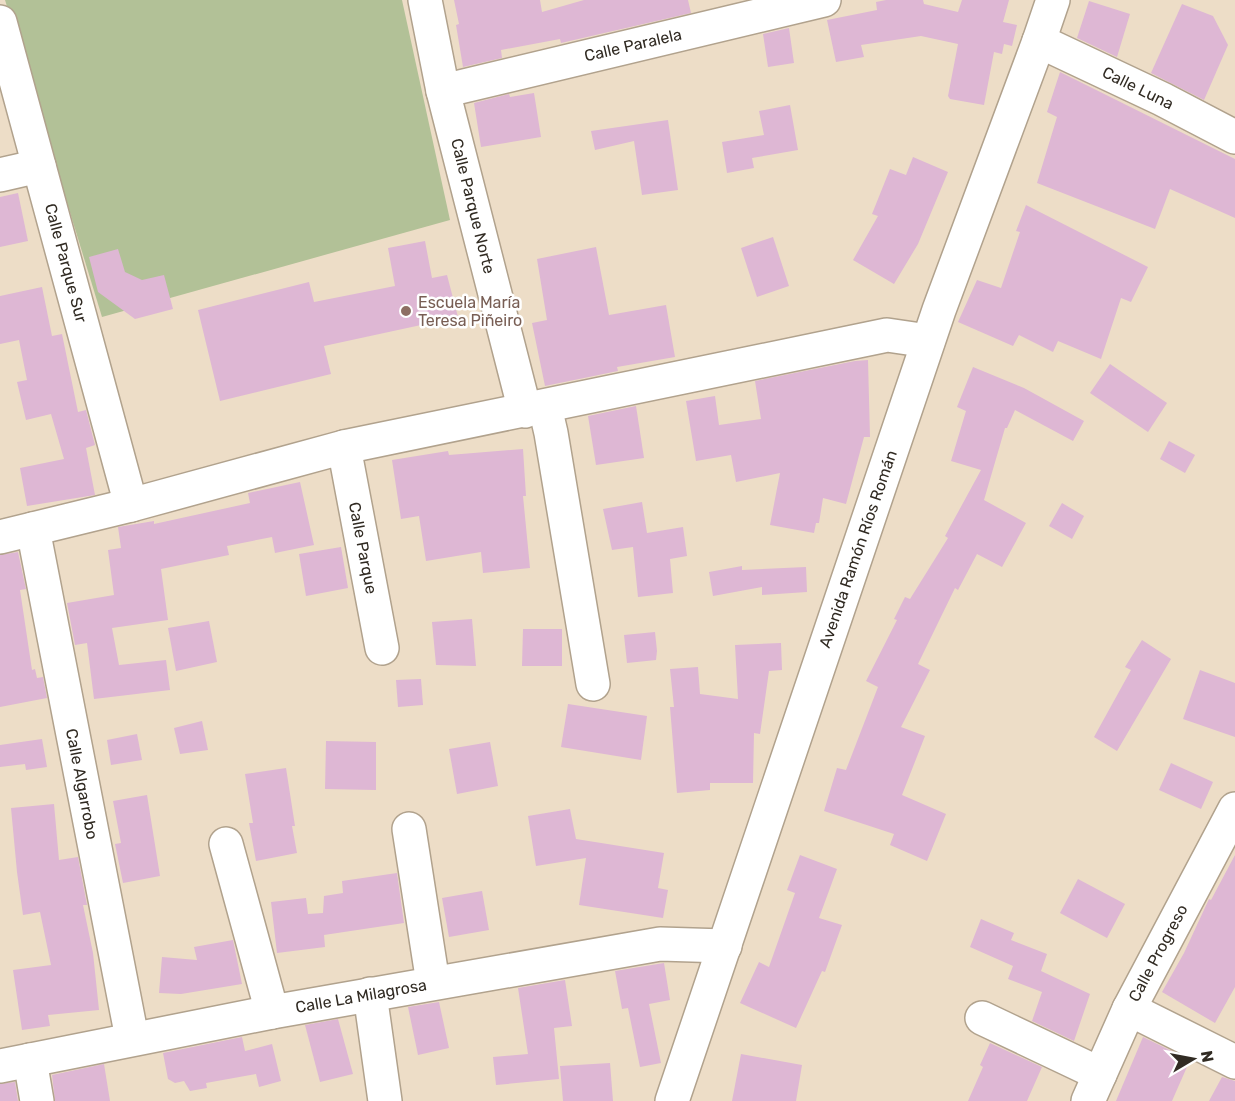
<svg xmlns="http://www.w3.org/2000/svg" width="1235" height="1101" font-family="Rubik,sans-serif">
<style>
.green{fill:#b2c197}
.building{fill:#deb7d4}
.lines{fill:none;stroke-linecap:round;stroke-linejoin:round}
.minor-casing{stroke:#b1a28d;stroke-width:36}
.minor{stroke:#fff;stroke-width:33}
.education-dot{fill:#8d6e63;stroke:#fff;stroke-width:2}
.labels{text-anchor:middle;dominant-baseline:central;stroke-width:5;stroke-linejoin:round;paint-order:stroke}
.street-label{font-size:16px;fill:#312b23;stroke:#fff}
.education-label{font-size:16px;fill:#785e54;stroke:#fff;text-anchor:start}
</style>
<rect width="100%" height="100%" fill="#edddc7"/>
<!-- green -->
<path class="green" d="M5 0H402L450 220 102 317Z"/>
<!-- building -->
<g class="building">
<path d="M454 0H540L542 12 584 0H688L691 13 561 43 560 39 501 50 502 58 463 67 456 25 459 24Z"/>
<path d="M886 0H923L924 4 958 12 962 0H1009L1003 22 1017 25 1012 46 1004 44 1002 54 994 52 984 105 950 99 948 96 958 44 921 36 861 45 864 57 836 62 827 20 877 10 876 2Z"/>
<path d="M1089 1 1130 14 1117 57 1077 38Z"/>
<path d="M1182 4 1213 16 1228 45 1204 100 1151 73Z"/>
<path d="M789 28 794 63 768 67 763 34Z"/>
<path d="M1060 72 1235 159V218L1170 189 1155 229 1037 183 1057 117 1047 112Z"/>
<path d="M534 93 541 137 481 147 474 103 509 94 510 97Z"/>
<path d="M790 105 798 150 752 158 754 168 727 173 722 142 764 135 759 111Z"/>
<path d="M668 120 678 190 642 195 634 141 595 150 591 131Z"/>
<path d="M913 157 948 172 918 244 894 284 853 260 878 216 872 214 890 169 906 175Z"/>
<path d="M18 193 28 241 0 247V197Z"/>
<path d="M1026 205 1148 267 1131 302 1121 298 1101 359 1058 341 1053 352 1019 335 1013 346 958 322 977 280 1001 288 1020 232 1016 231Z"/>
<path d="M773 237 789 286 757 297 741 248Z"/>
<path d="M425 241 432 278 447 275 458 317 324 346 331 374 220 401 198 310 309 282 314 302 395 286 388 248Z"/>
<path d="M596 247 609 315 666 305 675 357 617 367 618 371 545 386 532 323 547 320 537 259Z"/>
<path d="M118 249 125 272 142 280 164 275 173 309 135 319 98 292 89 257Z"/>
<path d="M42 287 52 336 62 334 78 412 86 410 95 445 86 448 95 495 27 506 20 468 64 459 51 414 26 420 17 382 27 380 19 340 0 344V296Z"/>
<path d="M868 360 870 437H864L846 504 823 498 819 523H816L814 533 770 525 780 473 736 482 731 455 696 461 686 401 715 396 719 425 761 419 755 381 855 361Z"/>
<path d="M1110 364 1167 403 1148 432 1090 393Z"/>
<path d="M973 367 1024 388 1084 421 1073 441 1015 410 1007 428H1005L984 500 1026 523 1002 567 977 554 958 590 955 588 918 664 930 670 901 727 925 736 902 795 946 814 927 861 890 845 894 834 824 811 837 768 846 770 878 687 866 681 897 620 894 619 905 597 910 599 948 538 945 536 981 470 951 461 966 411 957 407Z"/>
<path d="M636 406 644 458 596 465 588 416Z"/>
<path d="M1169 441 1195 455 1185 473 1160 459Z"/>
<path d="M523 449 526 496H523L530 568 483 573 481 552 426 561 419 516 401 519 392 460 448 451 449 455Z"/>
<path d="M300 482 314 545 275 553 272 537 227 546 229 555 161 569 168 620 112 628 119 665 166 660 170 690 94 699 87 643 75 645 67 603 114 595 108 550 121 548 118 527 154 521V524L250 503 248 493Z"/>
<path d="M642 502 647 533 683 527 687 556 670 559 673 593 638 597 633 547 612 550 603 509Z"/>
<path d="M1062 503 1084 516 1072 539 1049 526Z"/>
<path d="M341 547 348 588 306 596 299 554Z"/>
<path d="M18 552 26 589 20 590 32 670 35 669 37 678 43 677 47 698 0 707V555Z"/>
<path d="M742 566V570L806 567 807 592 762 595V587L713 596 709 572Z"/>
<path d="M472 619 476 666 436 665 432 622Z"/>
<path d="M209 621 217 662 176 671 168 628Z"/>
<path d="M523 629H562V666H522Z"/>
<path d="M655 632 657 651 656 660 627 663 624 635Z"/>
<path d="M1142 640 1171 659 1117 751 1094 737 1131 670 1125 667Z"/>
<path d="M781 643 782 670 769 671 760 734 754 733 753 783H710V790L677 793 670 707H674L670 669 698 667 700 694 738 699 735 645Z"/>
<path d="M1200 670 1235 683V737L1183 719Z"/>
<path d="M421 679 423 705 398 707 396 680Z"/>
<path d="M568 704 647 716 641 760 561 747Z"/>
<path d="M202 721 208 750 180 754 174 728Z"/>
<path d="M137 734 142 760 111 765 107 740Z"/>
<path d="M42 739 47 767 26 770 25 764 0 767V745Z"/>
<path d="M326 741 376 742V790L325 789Z"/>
<path d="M490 742 498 786 457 794 449 749Z"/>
<path d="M1171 763 1213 782 1201 809 1159 790Z"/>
<path d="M286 768 295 826H292L297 853 256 861 249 823H253L245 774Z"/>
<path d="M147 795 160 876 123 883 115 844 121 843 113 801Z"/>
<path d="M54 804 59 860 78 857 87 905H83L93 953 99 1010 48 1015 50 1026 22 1030 13 970 51 965 40 912 23 915 17 872 11 808Z"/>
<path d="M570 809 576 839 664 853 658 888 668 890 663 918 579 905 586 858 536 866 528 816Z"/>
<path d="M800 855 837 869 819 918 842 925 825 972 822 971 796 1028 740 1003 759 962 769 967 795 893 787 890Z"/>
<path d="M1235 855V987L1215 1023 1162 992 1184 953 1209 899 1211 900Z"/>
<path d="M397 873 404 923 324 935 325 947 277 953 271 902 306 898 308 914 323 913 324 896 343 893 342 881Z"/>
<path d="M1078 879 1125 904 1107 938 1060 913Z"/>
<path d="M482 891 489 930 449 937 442 898Z"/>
<path d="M981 919 1014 933 1011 940 1047 954 1041 971 1090 994 1074 1041 1032 1021 1042 992 1008 979 1013 966 970 947Z"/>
<path d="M233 940 242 984 181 994 159 993 162 957 197 960 194 947Z"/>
<path d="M664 963 670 1000 649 1004 661 1063 640 1067 628 1008 622 1009 615 971Z"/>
<path d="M565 980 572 1026 554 1028 559 1079 496 1085 493 1057 528 1054 518 988Z"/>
<path d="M439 1002 449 1048 418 1055 408 1007Z"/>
<path d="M338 1019 353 1074 320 1082 305 1025Z"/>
<path d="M242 1037 245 1051 272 1044 281 1081 259 1087 256 1074 206 1083 207 1088 190 1091 184 1081 175 1083 168 1079 163 1053Z"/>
<path d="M1143 1037 1190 1060 1172 1101H1116Z"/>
<path d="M990 1043 1042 1067 1027 1101H968L983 1067 980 1065Z"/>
<path d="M741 1054 802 1065 796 1101H732Z"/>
<path d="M610 1063 613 1101H563L560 1066Z"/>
<path d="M104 1064 110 1101H55L52 1075Z"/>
<path d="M1222 1077 1235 1081V1101H1209Z"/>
<path d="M15 1082 18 1101H0V1084Z"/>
</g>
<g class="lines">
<!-- minor casing -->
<g class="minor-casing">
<g id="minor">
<path d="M425 0 443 91 525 411"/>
<path d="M0 22 131 505"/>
<path d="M1039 41 1162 99 1235 137"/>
<path d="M443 91 824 0"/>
<path d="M0 175 39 166"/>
<path d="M545 407 551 433 593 684"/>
<path d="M344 447 382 648"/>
<path d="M33 529 132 1038"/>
<path d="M0 537 131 505 344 447 887 335 928 341"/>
<path d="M409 829 433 983"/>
<path d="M226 844 272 1012"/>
<path d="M370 994 385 1101"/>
<path d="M1129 1009 1235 1062"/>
<path d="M982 1018 1100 1074"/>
<path d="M30 1060 37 1101"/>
<path d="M0 1066 272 1012 660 944 725 946"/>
<path d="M672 1101 939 310 1039 41 1053 0"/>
<path d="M1088 1101 1129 1009 1235 809"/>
</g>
</g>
<!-- minor -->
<use href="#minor" class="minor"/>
</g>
<!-- markers -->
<circle class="education-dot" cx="406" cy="311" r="6"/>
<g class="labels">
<!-- street labels -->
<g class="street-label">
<text transform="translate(633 45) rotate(-13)">Calle Paralela</text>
<text transform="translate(1138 88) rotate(26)">Calle Luna</text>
<text transform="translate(473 206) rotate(76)">Calle Parque Norte</text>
<text transform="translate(66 263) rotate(75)">Calle Parque Sur</text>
<text transform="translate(363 548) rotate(79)">Calle Parque</text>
<text transform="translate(858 549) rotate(-71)">Avenida Ramón Ríos Román</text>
<text transform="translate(82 784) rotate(79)">Calle Algarrobo</text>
<text transform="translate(1158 953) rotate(-62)">Calle Progreso</text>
<text transform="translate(361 996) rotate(-10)">Calle La Milagrosa</text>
</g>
<!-- education labels -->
<g class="education-label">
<text x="418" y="302">Escuela María<tspan x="418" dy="18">Teresa Piñeiro</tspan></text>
</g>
</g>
<!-- north arrow -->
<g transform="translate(1193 1059) rotate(80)" stroke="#ffffff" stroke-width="4.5" paint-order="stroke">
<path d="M0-4.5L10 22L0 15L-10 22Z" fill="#312b23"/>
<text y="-9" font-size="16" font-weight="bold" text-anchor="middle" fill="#312b23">N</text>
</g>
</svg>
